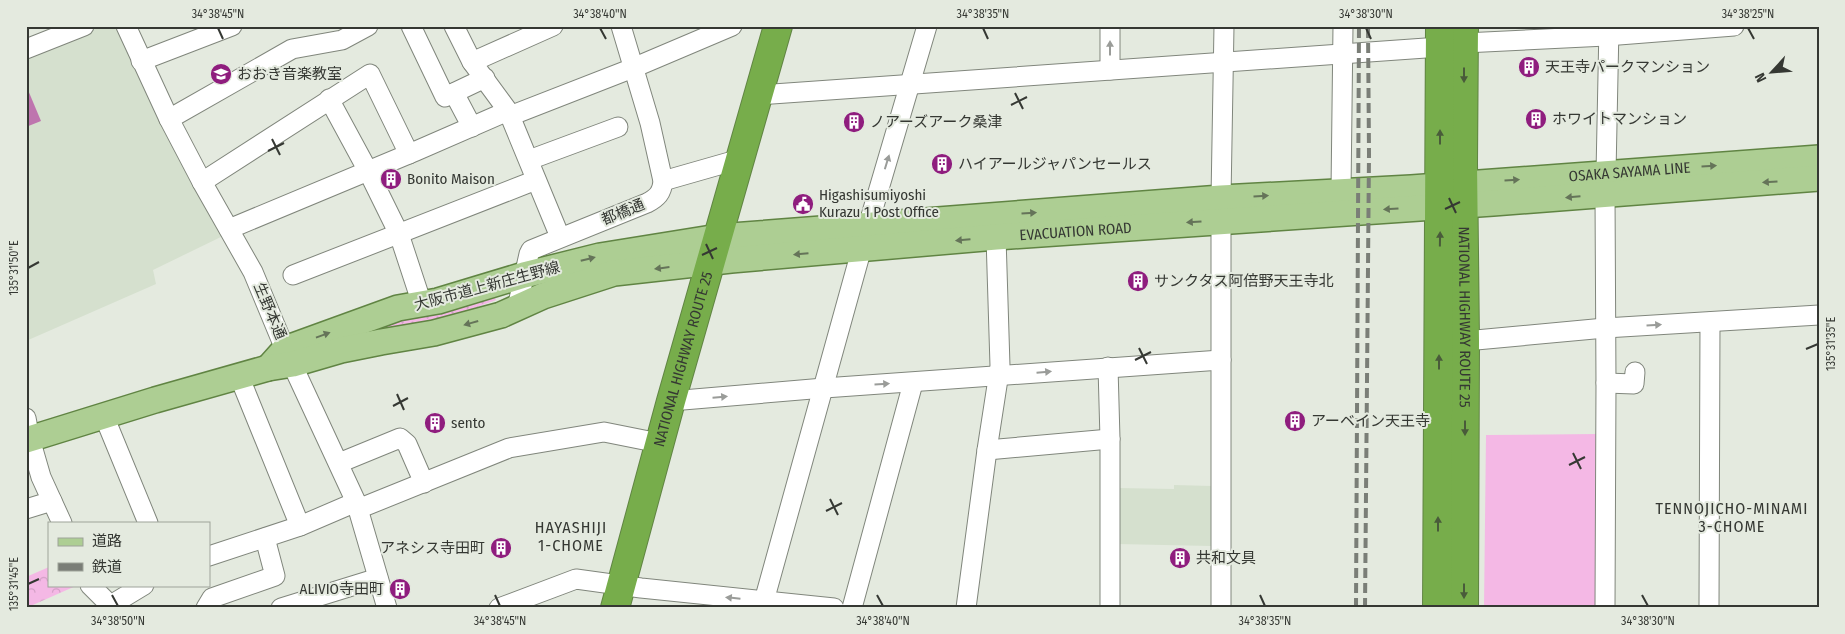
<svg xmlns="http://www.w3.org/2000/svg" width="1845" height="634" font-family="'Fira Sans Condensed','Noto Sans JP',sans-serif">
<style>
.built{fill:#d5e0ce}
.grass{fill:url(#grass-dots)}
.park{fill:url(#park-crowns)}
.pitch{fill:#f4b8e5}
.water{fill:#be75ae}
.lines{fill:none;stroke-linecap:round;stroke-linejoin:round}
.minor-casing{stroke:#80867c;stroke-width:21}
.major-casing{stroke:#608443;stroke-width:28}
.highway-casing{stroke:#608443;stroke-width:30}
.minor{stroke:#fff;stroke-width:19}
.major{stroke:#adce93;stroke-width:25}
.highway{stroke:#77ad4b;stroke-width:28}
.rail{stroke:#7a7e77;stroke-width:4;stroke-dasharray:10 5;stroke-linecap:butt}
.oneway{fill:#9a9c99}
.oneway2{fill:#495b3a}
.oneway3{fill:#657459}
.ticks{fill:none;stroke:#353833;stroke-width:2}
.labels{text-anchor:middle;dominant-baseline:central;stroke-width:4;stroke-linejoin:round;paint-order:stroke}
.poi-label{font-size:15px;fill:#353833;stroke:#e4eadf;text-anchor:start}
.street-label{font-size:15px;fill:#353833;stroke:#e4eadf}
.neighbourhood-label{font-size:16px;letter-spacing:1px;fill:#353833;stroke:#e4eadf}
.neatline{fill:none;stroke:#353833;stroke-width:2}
.ticks-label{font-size:12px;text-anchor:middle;fill:#353833}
</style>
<defs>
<pattern id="grass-dots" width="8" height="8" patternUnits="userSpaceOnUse" patternTransform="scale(1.25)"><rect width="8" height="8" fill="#f4b8e5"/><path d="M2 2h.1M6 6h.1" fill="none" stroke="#d29fc5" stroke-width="1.8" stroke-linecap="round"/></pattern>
<pattern id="park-crowns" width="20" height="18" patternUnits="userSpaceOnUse" patternTransform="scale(1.25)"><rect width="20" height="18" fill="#f4b8e5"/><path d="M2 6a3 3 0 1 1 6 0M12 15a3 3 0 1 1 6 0" fill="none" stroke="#d29fc5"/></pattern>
</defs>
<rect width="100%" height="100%" fill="#e4eadf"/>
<!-- built -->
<g class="built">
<path d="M102 26H115L227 234 153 270 156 284 26 341V58Z"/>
<path d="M1174 485 1212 486 1211 546 1117 544 1118 488 1174 489Z"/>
</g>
<!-- grass -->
<path class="grass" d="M494 296 496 300 416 330 363 339 368 329 389 320Z"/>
<!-- park -->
<path class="park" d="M49 567V585H78L26 608V577Z"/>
<!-- pitch -->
<path class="pitch" d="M1596 434 1595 608H1484L1486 435Z"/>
<!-- water -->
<path class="water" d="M28 90 41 121 26 127V91Z"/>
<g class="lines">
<!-- minor casing -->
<g class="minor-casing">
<g id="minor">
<path d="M126 26 169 119 202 182 253 272 285 349 356 502 387 608"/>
<path d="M411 26 445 97 485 78"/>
<path d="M454 26 472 62 508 111 560 237"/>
<path d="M1464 43 1606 36 1734 26"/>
<path d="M26 49 84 26"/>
<path d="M141 61 232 26"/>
<path d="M472 62 553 26"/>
<path d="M1110 70V26"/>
<path d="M454 93 472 127"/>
<path d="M758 95 1440 47"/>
<path d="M329 99 368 171 399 234 422 304"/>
<path d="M510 116 633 68 732 26"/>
<path d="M169 119 292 49 342 40 368 26"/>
<path d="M529 160 618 127"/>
<path d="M1606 173 1609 26"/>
<path d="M663 181 740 159"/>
<path d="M202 182 370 74 409 154"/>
<path d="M1341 191 1343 26"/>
<path d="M229 229 416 151 508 111"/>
<path d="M293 275 536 180"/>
<path d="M517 308 529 254 531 250 647 203C657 198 662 193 663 181L650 123 621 26"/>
<path d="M1465 341 1605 328 1819 315"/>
<path d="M1108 367 1110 439V608"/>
<path d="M239 376 300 526"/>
<path d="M1606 383 1634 384 1635 372"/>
<path d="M671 401 824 388 1221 360"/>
<path d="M104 416 148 523"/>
<path d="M26 418 30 439 41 477 62 523"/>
<path d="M987 450 1110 439"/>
<path d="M339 463 400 438 407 444 424 483"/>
<path d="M26 509 52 501"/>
<path d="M358 509 509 448 604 432 659 443"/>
<path d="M209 556 300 526 356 502"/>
<path d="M90 585 110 605"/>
<path d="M764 601 868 226 927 26"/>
<path d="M106 608 144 585"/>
<path d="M206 608 212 598 275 576 265 538"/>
<path d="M281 608 378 578"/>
<path d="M499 608 576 579 641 588 834 608"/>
<path d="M852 608 913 383"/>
<path d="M966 608 987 450 1000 366 996 237"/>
<path d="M1221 608V198L1224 26"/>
<path d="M1605 608 1606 383 1605 194"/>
<path d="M1709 608 1710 322"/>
</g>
</g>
<!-- major casing -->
<g class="major-casing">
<g id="major">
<path id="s1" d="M268 368 285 349 398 308 438 301 524 275 600 256 718 237 1221 198 1411 188 1819 158"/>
<path id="s2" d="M26 440 155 400 268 368 293 364 341 350 381 342 434 333 501 315 543 296 614 273 731 260 996 237 1493 203 1819 178"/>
</g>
</g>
<!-- highway casing -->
<g class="highway-casing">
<g id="highway">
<path id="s3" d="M1464 26 1463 163 1465 341 1464 608"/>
<path id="s4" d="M615 608 671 401 778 26"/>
<path d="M1437 608 1440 26"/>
</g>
</g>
<!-- minor -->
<use href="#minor" class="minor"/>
<!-- major -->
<use href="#major" class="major"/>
<!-- highway -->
<use href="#highway" class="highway"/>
<!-- rail -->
<g class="rail">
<path d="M1356 608 1359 26"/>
<path d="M1365 608 1369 154 1368 26"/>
</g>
</g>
<!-- one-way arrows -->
<defs><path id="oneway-solid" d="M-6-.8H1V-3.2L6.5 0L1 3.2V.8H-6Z" transform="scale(1.25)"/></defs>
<g class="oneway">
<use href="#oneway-solid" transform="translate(1110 48) rotate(-90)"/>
<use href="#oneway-solid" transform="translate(887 162) rotate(-73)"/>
<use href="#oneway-solid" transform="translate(1654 325) rotate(-4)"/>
<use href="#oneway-solid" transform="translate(1044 372) rotate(-5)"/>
<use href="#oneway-solid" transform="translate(882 384) rotate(-3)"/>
<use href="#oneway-solid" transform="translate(720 397) rotate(-5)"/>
<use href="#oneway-solid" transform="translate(733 598) rotate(-174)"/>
</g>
<g class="oneway2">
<use href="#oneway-solid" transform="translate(1464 75) rotate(90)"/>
<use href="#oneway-solid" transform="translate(1440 137) rotate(-90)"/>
<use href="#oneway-solid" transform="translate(1440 239) rotate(-89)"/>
<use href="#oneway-solid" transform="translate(1439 362) rotate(-90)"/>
<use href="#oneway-solid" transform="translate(1465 428) rotate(90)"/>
<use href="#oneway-solid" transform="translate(1438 524) rotate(-90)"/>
<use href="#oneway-solid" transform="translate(1464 591) rotate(90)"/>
</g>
<g class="oneway3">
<use href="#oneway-solid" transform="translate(1709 166) rotate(-4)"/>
<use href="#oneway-solid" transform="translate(1512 180) rotate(-4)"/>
<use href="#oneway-solid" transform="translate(1770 182) rotate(176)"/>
<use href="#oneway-solid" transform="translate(1261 196) rotate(-3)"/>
<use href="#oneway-solid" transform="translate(1573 197) rotate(175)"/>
<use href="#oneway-solid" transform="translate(1391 209) rotate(176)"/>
<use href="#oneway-solid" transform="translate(1029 213) rotate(-4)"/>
<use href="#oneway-solid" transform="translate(1194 222) rotate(176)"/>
<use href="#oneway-solid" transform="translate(963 240) rotate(175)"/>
<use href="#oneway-solid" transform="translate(801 254) rotate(175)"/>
<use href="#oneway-solid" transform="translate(588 259) rotate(-14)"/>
<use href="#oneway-solid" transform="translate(662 268) rotate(173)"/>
<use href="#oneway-solid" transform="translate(471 323) rotate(164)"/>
<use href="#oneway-solid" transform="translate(323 335) rotate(-20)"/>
</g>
<!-- ticks -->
<path class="ticks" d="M218 28 223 39M600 28 606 39M983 28 988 39M1366 28 1371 39M1748 28 1754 39M1015 93 1023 109M1011 105 1027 97M272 139 280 155M268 151 284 143M1449 198 1456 213M1445 209 1460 202M706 244 713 259M702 255 717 248M28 268 39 262M1139 348 1147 364M1806 349 1818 344M1135 360 1151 352M397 394 404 410M393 406 408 398M1573 453 1581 469M1569 465 1585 457M830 499 838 515M826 511 842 503M28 584 39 579M112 595 118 606M495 595 500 606M877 595 883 606M1260 595 1265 606M1642 595 1648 606"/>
<!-- icons -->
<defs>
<g id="building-disc" transform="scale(1.125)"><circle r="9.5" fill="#8f1d7e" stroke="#e4eadf"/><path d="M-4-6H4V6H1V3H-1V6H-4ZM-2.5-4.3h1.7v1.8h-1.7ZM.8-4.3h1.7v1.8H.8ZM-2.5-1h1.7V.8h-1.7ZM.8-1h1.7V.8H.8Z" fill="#fff"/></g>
<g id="school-disc" transform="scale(1.125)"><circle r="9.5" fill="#8f1d7e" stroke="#e4eadf"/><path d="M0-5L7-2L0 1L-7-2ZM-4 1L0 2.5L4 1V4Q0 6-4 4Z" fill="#fff"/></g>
<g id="civic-disc" transform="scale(1.125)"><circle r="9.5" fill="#8f1d7e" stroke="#e4eadf"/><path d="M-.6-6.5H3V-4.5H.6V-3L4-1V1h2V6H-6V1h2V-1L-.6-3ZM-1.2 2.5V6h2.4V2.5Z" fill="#fff"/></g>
</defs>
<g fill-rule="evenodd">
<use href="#building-disc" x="1529" y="67"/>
<use href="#school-disc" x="221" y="74"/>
<use href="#building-disc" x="1536" y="119"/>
<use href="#building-disc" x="854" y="122"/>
<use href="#building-disc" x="942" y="164"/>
<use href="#building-disc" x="391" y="179"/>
<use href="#civic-disc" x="803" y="204"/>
<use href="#building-disc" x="1138" y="281"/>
<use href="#building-disc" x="1295" y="421"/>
<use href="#building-disc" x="435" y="423"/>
<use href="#building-disc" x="501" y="548"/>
<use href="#building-disc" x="1180" y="558"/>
<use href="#building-disc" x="400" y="589"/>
</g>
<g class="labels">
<!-- poi labels -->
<g class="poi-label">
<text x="1545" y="67">天王寺パークマンション</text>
<text x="237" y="74">おおき音楽教室</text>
<text x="1552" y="119">ホワイトマンション</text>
<text x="870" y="122">ノアーズアーク桑津</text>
<text x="958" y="164">ハイアールジャパンセールス</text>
<text x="407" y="179">Bonito Maison</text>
<text x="819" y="195">Higashisumiyoshi<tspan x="819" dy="17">Kurazu 1 Post Office</tspan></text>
<text x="1154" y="281">サンクタス阿倍野天王寺北</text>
<text x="1311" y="421">アーベイン天王寺</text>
<text x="451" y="423">sento</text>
<text x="485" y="548" text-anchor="end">アネシス寺田町</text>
<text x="1196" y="558">共和文具</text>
<text x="384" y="589" text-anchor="end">ALIVIO寺田町</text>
</g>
<!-- street labels -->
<g class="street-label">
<text stroke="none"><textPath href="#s1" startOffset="1388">OSAKA SAYAMA LINE</textPath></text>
<text transform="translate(623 212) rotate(-22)">都橋通</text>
<text stroke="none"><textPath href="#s2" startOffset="1076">EVACUATION ROAD</textPath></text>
<text transform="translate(487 286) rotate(-15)">大阪市道上新庄生野線</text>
<text transform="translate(270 311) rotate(67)">生野本通</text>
<text stroke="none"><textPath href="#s3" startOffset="291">NATIONAL HIGHWAY ROUTE 25</textPath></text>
<text stroke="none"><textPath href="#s4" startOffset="258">NATIONAL HIGHWAY ROUTE 25</textPath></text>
</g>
<!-- neighbourhood labels -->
<g class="neighbourhood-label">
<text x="1732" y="508">TENNOJICHO-MINAMI<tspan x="1732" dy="18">3-CHOME</tspan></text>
<text x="571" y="527">HAYASHIJI<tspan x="571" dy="18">1-CHOME</tspan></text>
</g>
</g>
<!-- border -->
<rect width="1845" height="634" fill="none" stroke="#e4eadf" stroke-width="55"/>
<!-- legend -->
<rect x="48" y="522" width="162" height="65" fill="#e4eadf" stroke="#9ea39a"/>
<rect x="58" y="538" width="25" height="8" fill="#adce93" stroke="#9ea39a"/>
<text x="92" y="546" font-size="15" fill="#353833">道路</text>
<rect x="58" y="563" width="25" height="8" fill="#7a7e77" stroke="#9ea39a"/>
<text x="92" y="572" font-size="15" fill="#353833">鉄道</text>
<!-- north arrow -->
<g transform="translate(1772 72) rotate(244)" stroke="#e4eadf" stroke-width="4" paint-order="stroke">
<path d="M0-4L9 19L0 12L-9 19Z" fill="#353833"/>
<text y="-8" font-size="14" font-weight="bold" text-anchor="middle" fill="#353833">N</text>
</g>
<rect x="28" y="28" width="1790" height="578" class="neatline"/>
<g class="ticks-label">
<text x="218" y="18">34°38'45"N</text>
<text x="600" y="18">34°38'40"N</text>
<text x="983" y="18">34°38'35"N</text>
<text x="1366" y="18">34°38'30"N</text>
<text x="1748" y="18">34°38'25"N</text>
<text transform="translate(14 268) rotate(-90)" y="4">135°31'50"E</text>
<text transform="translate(1831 344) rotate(-90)" y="4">135°31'35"E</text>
<text transform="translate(14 584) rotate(-90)" y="4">135°31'45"E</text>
<text x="118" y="625">34°38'50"N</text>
<text x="500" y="625">34°38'45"N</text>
<text x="883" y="625">34°38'40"N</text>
<text x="1265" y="625">34°38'35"N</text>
<text x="1648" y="625">34°38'30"N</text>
</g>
</svg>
